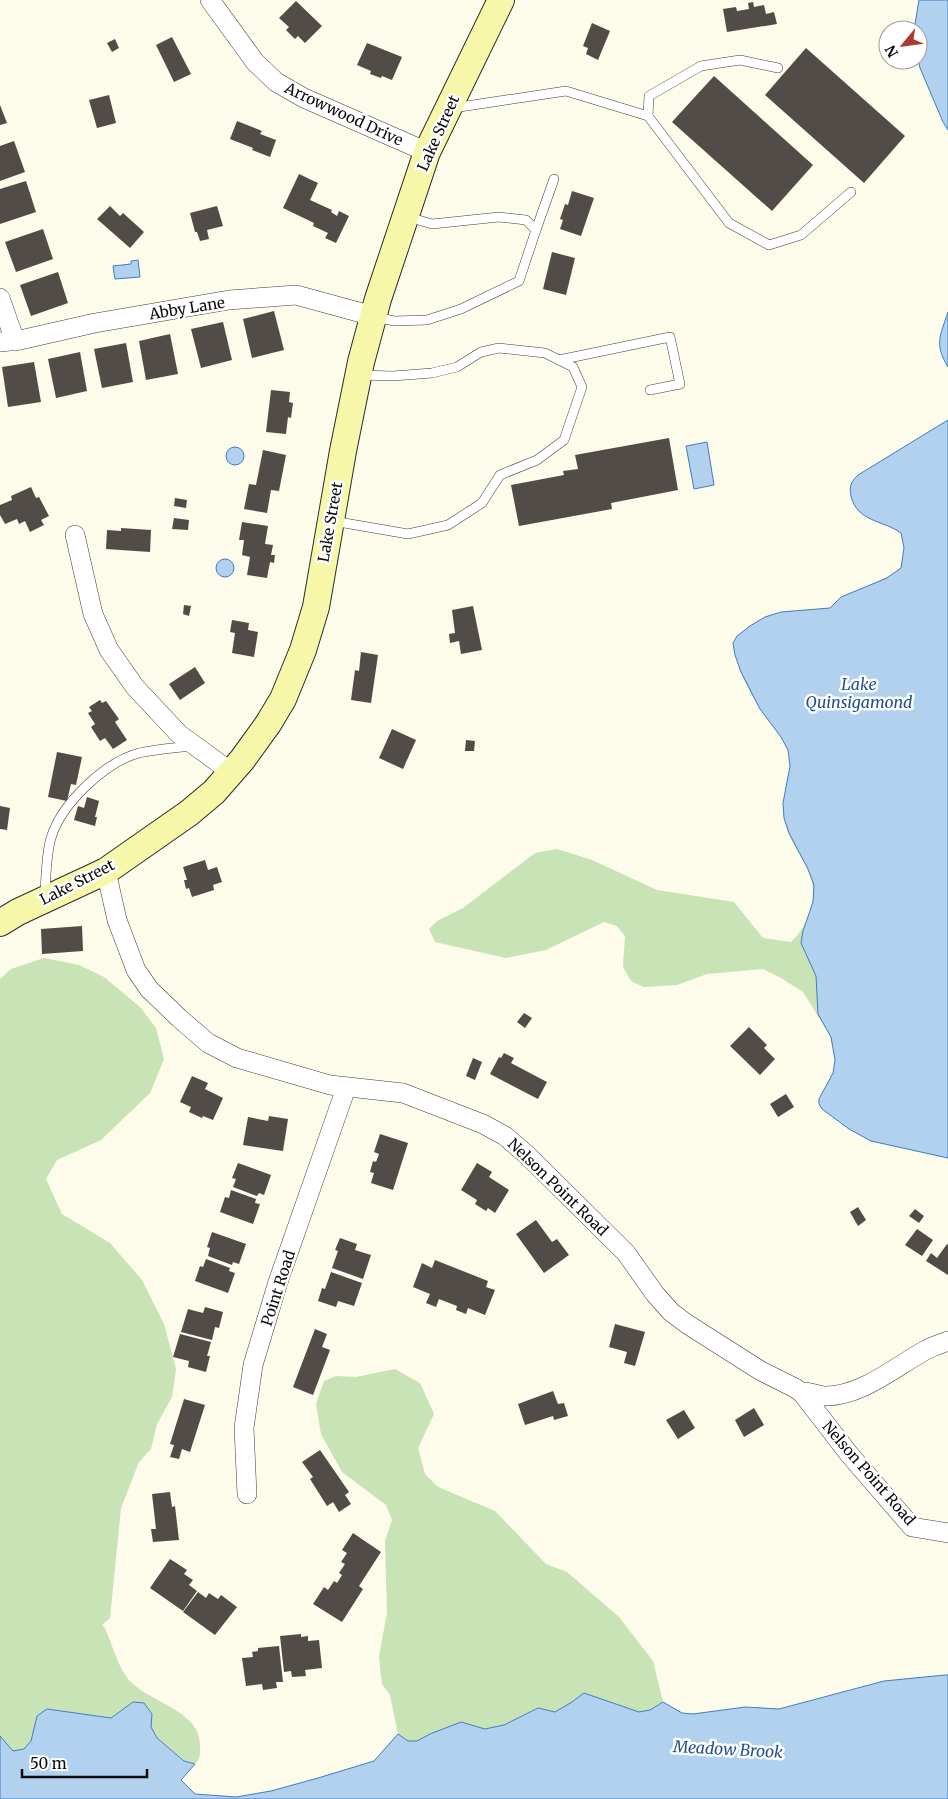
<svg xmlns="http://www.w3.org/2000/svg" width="948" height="1799" font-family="Merriweather,serif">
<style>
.green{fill:#c8e3b6}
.water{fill:#b2d1ef;stroke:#407dbf}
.building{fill:#514c47}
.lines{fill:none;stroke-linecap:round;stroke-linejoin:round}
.service-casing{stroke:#3d3d3d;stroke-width:10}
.minor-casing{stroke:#3d3d3d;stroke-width:20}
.secondary-casing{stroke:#2c2c2c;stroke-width:28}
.service{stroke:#fff;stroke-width:9}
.minor{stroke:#fff;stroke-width:19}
.secondary{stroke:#f6f7a9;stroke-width:26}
.labels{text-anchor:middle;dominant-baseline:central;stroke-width:5;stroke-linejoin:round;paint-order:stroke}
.street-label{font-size:15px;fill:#0a0a0a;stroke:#fff}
.water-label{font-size:16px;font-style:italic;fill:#21508e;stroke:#fff}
</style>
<rect width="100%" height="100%" fill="#fdfbe9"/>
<!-- green -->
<g class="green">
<path d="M948 420V1158L871 1141 849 1129 822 1109 819 1104V1099L833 1073 835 1060 831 1037 803 992 781 978 763 969 707 974 677 985 644 987 631 981 623 967 625 936 617 926 604 922 546 950 506 958 435 942 429 929 437 921 463 908 535 853 557 849 592 860 657 890 734 902 763 938 791 942C802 931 805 925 810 911 824 870 787 851 784 816 782 794 796 769 787 748 781 734 770 723 762 711 752 698 725 649 738 636 757 616 781 612 807 610 813 609 823 610 829 608 834 606 837 600 841 598 846 594 855 591 861 589 876 582 889 577 901 568L904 548 901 533C883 520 857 521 851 496 849 486 851 482 858 475Z"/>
<path d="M44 958 79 965 104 977 141 1008 156 1028 164 1059 150 1093 101 1140 57 1160 46 1179 62 1214 110 1243 142 1280 164 1324 176 1369 172 1397 157 1424 151 1449 139 1462 121 1508 110 1618 102 1625 105 1628C111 1642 117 1662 125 1675 144 1703 201 1708 200 1746 200 1754 201 1758 195 1764L185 1761 157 1738 151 1727 152 1713 143 1703 133 1702 111 1718 47 1709 37 1716 31 1741 24 1749 13 1751 0 1736V979L11 969Z"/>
<path d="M395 1369 420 1383 434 1414 418 1448 425 1474 438 1487 495 1511 546 1564 567 1572 619 1617 653 1661 663 1702 650 1710 639 1712 584 1693 572 1702 555 1712 537 1708 504 1725 485 1729 461 1722 430 1734 417 1741H408L398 1734 390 1695 382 1684 379 1656 387 1613 385 1541 392 1520 386 1505 342 1472 321 1434 316 1404 324 1381 336 1376 356 1377Z"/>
</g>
<!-- water -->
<g class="water">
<path d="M919 0H948V130L943 122 920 68 918 60V30H914Z"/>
<path d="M138 260 140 277 115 279 113 266 131 264V261Z"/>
<path d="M948 312V367C934 344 940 336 948 312Z"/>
<path d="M948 420V1158L871 1141 849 1129 822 1109 819 1104V1099L833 1073 835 1060 831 1037 818 1014 816 976 801 943 803 931 813 902 814 885 808 869 789 833 784 818 783 803 790 766 788 750 781 737 760 709 741 672 735 655 733 643 737 636 750 626 765 617 781 612 830 608 841 597 887 578 901 568 904 548 901 533C883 520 857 522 851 496 849 486 851 482 858 475Z"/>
<path d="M707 442 714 485 694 489 686 446Z"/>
<circle cx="235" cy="456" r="9"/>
<circle cx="225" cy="568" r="9"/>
<path d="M945 1675H948V1799H0V1736L13 1751 24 1749 31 1741 37 1716 47 1709 111 1718 133 1702 144 1703 152 1714 151 1727 157 1738 184 1761 195 1764 181 1780 195 1794 236 1797 271 1791 318 1778 374 1761 398 1734 408 1741H417L430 1734 461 1722 485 1729 504 1725 538 1708 555 1712 572 1702 584 1693 639 1712 650 1710 663 1702 682 1713 693 1714 745 1707 779 1709 884 1681Z"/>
</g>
<!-- building -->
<g class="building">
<path d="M296 1 322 26 305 43 298 36 295 39 286 30 289 27 279 18Z"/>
<path d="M753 2 754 7 764 5 766 14 774 12 777 24 727 32 723 9 736 7 737 11 749 9 748 3Z"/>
<path d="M592 23 610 31 598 60 586 54 588 48 583 46Z"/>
<path d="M172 37 191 74 174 82 156 45Z"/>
<path d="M115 39 119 48 112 52 107 43Z"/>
<path d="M367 43 402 57 392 80 382 76 381 78 370 74 371 71 357 65Z"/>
<path d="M806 48 905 136 864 183 765 95Z"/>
<path d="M714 76 813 165 772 211 672 122Z"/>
<path d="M109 95 116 123 97 128 89 100Z"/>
<path d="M0 105 7 123 0 125Z"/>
<path d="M237 121 262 131 260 134 276 140 270 157 252 150 253 148 230 139Z"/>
<path d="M14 141 25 172 0 181V146Z"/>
<path d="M299 174 318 183 310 200 332 210 331 212 337 216 339 211 349 216 336 243 325 238 328 233 313 226 314 223 283 208Z"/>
<path d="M26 181 36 212 0 224V189Z"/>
<path d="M572 191 594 198 581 236 560 229 563 220 560 219 565 204 568 205Z"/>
<path d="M110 206 120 216 123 213 144 232 130 248 97 219Z"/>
<path d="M217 206 223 226 207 230 209 239 200 241 197 232H195L190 213Z"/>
<path d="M43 229 53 259 16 272 5 242Z"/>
<path d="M552 252 575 258 566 295 543 289Z"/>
<path d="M58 272 68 303 31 316 20 285Z"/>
<path d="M274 311 284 350 252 358 243 319Z"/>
<path d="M223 322 232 360 201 368 191 329Z"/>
<path d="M170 334 178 374 146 380 139 341Z"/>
<path d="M126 343 133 382 102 388 94 349Z"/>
<path d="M80 352 87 391 56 398 48 359Z"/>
<path d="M34 362 41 402 8 407 2 367Z"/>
<path d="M271 390 290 392 289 402 293 403 291 418 288 417 286 434 266 432Z"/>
<path d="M669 438 678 490 611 503 612 509 519 526 511 485 564 475 563 471 578 469 575 455Z"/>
<path d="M263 450 286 455 279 491 271 490 267 513 244 509 249 484 256 485Z"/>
<path d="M31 487 36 498 39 497 49 516 41 520 44 525 30 532 25 521 19 524 17 519 5 524 0 515V505L12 500 11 496Z"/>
<path d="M175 498 187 500 186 508 174 506Z"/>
<path d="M174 518 189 520 188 530 172 529Z"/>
<path d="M242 522 268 526 265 544 273 545 271 555H275L274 563 270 562 267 578 247 575 250 557 242 555 244 540H239Z"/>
<path d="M121 528 151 530 150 552 106 549 107 530 121 531Z"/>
<path d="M184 605 191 606 189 616 183 614Z"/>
<path d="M473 606 482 650 461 654 459 641 450 643 449 634 455 633 452 610Z"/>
<path d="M232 620 249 623 248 630 258 632 254 657 232 653 235 633 230 632Z"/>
<path d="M361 652 378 655 371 703 351 700 355 670 359 671Z"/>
<path d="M195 667 205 683 180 700 169 684Z"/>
<path d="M100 700 102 703 106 701 119 719 115 722 127 740 113 749 105 738 100 741 91 727 95 724 88 713 92 711 89 707Z"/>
<path d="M392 729 416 740 403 769 379 758Z"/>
<path d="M466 740 475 741 474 751H465Z"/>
<path d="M57 752 82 757 76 785 71 784 67 801 48 797Z"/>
<path d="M87 797 99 801 95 817H97L95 826 74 820 78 806 84 808Z"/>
<path d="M0 806 10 808 7 830 0 829Z"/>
<path d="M205 860 208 870 217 867 222 882 213 885 214 890 192 897 189 888 186 889 184 880H187L183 867Z"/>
<path d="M82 926 83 951 42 954 41 929Z"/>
<path d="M524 1013 532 1018 525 1028 517 1022Z"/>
<path d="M749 1027 767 1045 764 1048 775 1059 760 1075 730 1046Z"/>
<path d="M504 1053 514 1058 511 1063 547 1082 538 1099 490 1074 499 1057 501 1058Z"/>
<path d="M473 1058 482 1062 475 1080 466 1076Z"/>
<path d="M192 1076 208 1083 205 1089 223 1098 213 1120 203 1116 202 1118 189 1112 191 1107 180 1102Z"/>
<path d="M786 1094 794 1107 778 1117 770 1104Z"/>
<path d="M269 1116 288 1119 283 1151 243 1145 248 1117 268 1121Z"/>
<path d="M380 1134 408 1143 393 1190 371 1183 374 1173 370 1172 373 1161 376 1162 379 1154 374 1152Z"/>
<path d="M238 1163 271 1175 264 1195 259 1193 257 1196 233 1187 236 1179 232 1178Z"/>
<path d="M477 1163 492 1172 489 1177 509 1190 495 1213 488 1208 486 1211 475 1204 477 1200 461 1190Z"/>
<path d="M231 1190 256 1199 255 1203 260 1204 253 1224 220 1212 225 1197 229 1198Z"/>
<path d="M858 1207 866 1220 858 1226 850 1212Z"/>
<path d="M915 1209 924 1216 919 1223 909 1216Z"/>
<path d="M536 1220 552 1242 557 1239 569 1255 544 1273 516 1234Z"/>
<path d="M917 1229 933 1240 922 1256 905 1245Z"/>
<path d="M212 1232 246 1244 239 1264 233 1262 232 1265 208 1256 210 1248 207 1247Z"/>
<path d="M340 1238 357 1244 355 1250 371 1255 363 1279 332 1268 338 1251 335 1250Z"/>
<path d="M947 1244 948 1245V1275L926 1261 931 1253 937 1258Z"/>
<path d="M206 1259 230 1268 229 1271 235 1273 228 1293 195 1281 200 1266 203 1267Z"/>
<path d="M435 1260 488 1281 486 1287 495 1290 485 1315 468 1308 466 1314 456 1310 457 1306 439 1299 436 1307 426 1303 430 1294 413 1287 422 1263 432 1268Z"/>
<path d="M331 1272 362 1283 354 1306 338 1301 336 1307 318 1301 322 1288 325 1289Z"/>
<path d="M205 1307 223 1312 219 1328 215 1327 212 1340 181 1332 188 1309 203 1313Z"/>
<path d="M615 1324 645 1332 635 1366 624 1363 627 1352 609 1347Z"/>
<path d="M315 1329 327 1334 322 1347 330 1350 313 1395 293 1387Z"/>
<path d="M180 1334 211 1342 207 1356H210L206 1372 188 1367 189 1361 173 1357Z"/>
<path d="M553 1391 558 1404 564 1403 568 1416 554 1420 553 1416 525 1425 518 1404Z"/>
<path d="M184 1399 205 1405 190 1452 182 1449 179 1459 170 1457 174 1445 170 1444Z"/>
<path d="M754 1408 764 1425 744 1437 735 1420Z"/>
<path d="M684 1410 695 1428 678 1439 666 1420Z"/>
<path d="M320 1450 349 1492 345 1495 351 1504 339 1512 333 1502 327 1506 310 1479 313 1477 302 1462Z"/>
<path d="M170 1492 172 1507 175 1506 179 1540 153 1542 151 1529H156L152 1494Z"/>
<path d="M353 1533 381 1552 359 1586 363 1589 342 1622 313 1604 324 1587 328 1590 334 1581 337 1583 342 1575 339 1573 345 1564 341 1562 347 1553 342 1550Z"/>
<path d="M170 1559 187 1570 184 1574 193 1580 189 1585 197 1591 183 1611 150 1588Z"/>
<path d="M198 1592 206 1598 209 1593 218 1599 221 1595 237 1607 215 1635 183 1612Z"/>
<path d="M301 1634V1637L308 1636V1641L319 1640 322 1668 305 1670 306 1676 292 1677 291 1671 284 1672 280 1636Z"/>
<path d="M279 1646 283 1682H276L277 1688 263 1690 262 1684 246 1686 242 1658 253 1657 252 1652 258 1651V1648Z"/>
</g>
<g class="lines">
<!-- service casing -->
<g class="service-casing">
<g id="service">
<path d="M453 108 566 91 648 116 729 223 769 245 801 235 851 192"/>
<path d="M648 116 649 96 701 66 740 60 778 68"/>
<path d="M536 230 554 179"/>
<path d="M376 317 394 321 427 320 461 309 519 281 536 230 526 220 499 217 432 224 408 217"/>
<path d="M559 360 670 337 680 384 650 390"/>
<path d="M333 521 408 534 448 525 482 503 500 475 537 460 564 440 582 387 573 367 545 353 499 348 481 352 457 367 432 373 393 376 360 375"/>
<path d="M45 895C46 876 46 855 51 838 61 804 105 762 139 753 156 749 175 748 192 746"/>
</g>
</g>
<!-- minor casing -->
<g class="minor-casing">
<g id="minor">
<path d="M210 0 255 62 276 82 304 98 427 152"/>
<path d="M0 298 15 341"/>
<path d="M0 342 20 340 95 323 229 300 296 295 373 316"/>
<path d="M75 535 93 614 109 650 135 687 179 734 231 772"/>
<path d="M106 871 117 920 136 970 149 989 179 1018 208 1043 237 1058 330 1085 403 1093 483 1124 505 1136 527 1155 626 1253 655 1294 671 1312 687 1324 761 1371 795 1388 802 1393"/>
<path d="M948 1341C941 1344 933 1346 926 1350 896 1366 861 1397 824 1396 818 1395 812 1393 805 1392L802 1393 849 1454 912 1527 948 1533"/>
<path d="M247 1494 244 1428 253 1365 278 1282 346 1088"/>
</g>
</g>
<!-- secondary casing -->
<g class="secondary-casing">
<path id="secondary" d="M0 923 18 912 106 871 189 813 214 792 242 760 268 724 283 699 303 650 316 607 343 451 361 362 378 299 427 152 501 0"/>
</g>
<!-- service -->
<use href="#service" class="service"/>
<!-- minor -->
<use href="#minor" class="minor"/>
<!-- secondary -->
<use href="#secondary" class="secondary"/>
</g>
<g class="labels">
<!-- street labels -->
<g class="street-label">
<text transform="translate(344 114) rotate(25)">Arrowwood Drive</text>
<text transform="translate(438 133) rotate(-66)">Lake Street</text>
<text transform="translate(187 308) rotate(-9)">Abby Lane</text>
<text transform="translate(330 522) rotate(-80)">Lake Street</text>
<text transform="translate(77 882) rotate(-27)">Lake Street</text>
<text transform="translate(558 1187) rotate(44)">Nelson Point Road</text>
<text transform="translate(278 1288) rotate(-72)">Point Road</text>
<text transform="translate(869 1473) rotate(49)">Nelson Point Road</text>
</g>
<!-- water labels -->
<g class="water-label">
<text x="859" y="684">Lake<tspan x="859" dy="18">Quinsigamond</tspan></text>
<text transform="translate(728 1749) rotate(3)">Meadow Brook</text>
</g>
</g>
<!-- north arrow -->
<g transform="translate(903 45) rotate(241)"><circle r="24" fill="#ffffff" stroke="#9d9d9d"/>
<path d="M0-4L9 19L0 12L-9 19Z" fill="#ab3a30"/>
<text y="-8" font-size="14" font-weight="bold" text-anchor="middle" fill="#0a0a0a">N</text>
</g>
<!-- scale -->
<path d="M22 1769v8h125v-8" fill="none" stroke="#0a0a0a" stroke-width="2.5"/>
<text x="30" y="1769" font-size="15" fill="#0a0a0a" stroke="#ffffff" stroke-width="4" paint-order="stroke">50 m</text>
</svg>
